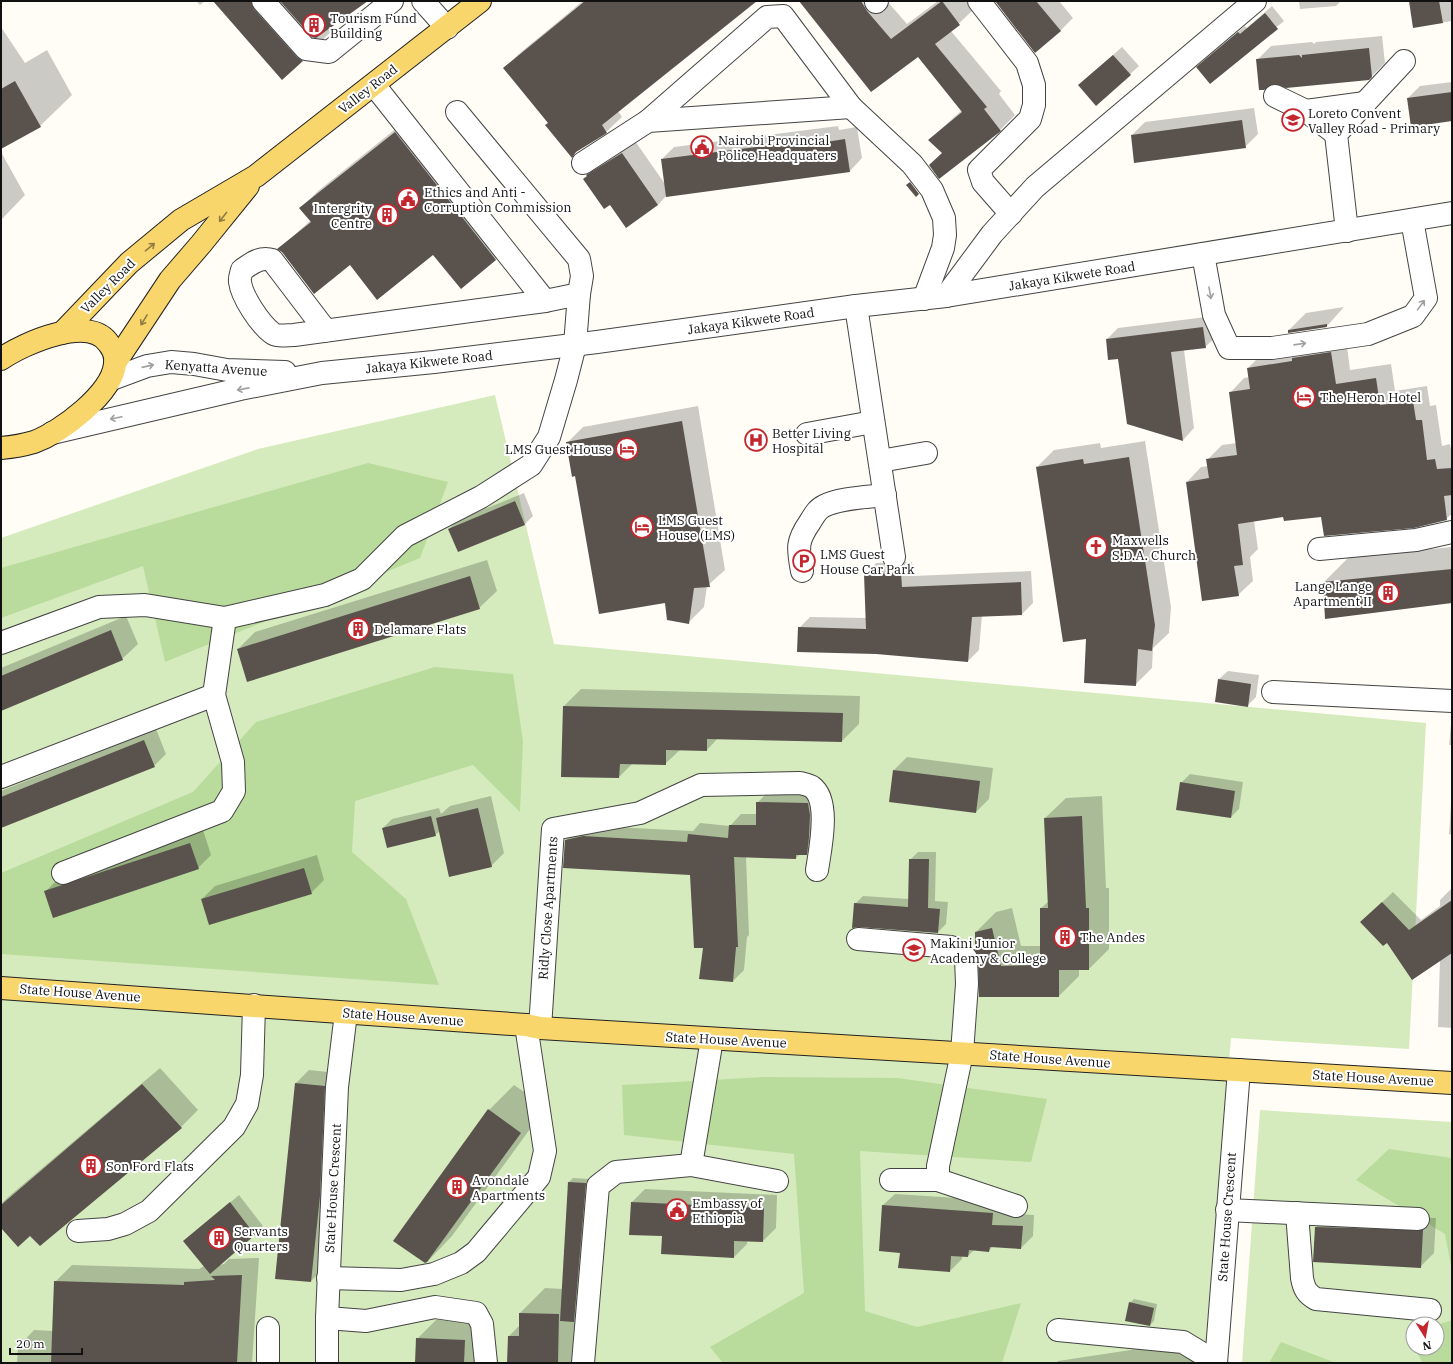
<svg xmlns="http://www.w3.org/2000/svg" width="1453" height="1364" font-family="'IBM Plex Serif',serif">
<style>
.green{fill:#d5ebbd;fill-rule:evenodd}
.forest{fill:#b9dc9c}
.shadow{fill:#0003}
.building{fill:#5a524d}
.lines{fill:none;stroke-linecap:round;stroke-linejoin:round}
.minor-casing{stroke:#444;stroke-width:24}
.major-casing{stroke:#222;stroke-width:24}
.minor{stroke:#fff;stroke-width:22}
.major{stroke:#f9d66b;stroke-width:22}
.oneway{stroke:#917d42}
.oneway2{stroke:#a0a0a0}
.labels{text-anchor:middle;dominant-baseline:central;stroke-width:4;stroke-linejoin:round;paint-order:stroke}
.poi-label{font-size:13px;fill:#111;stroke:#fff;text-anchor:start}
.street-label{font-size:13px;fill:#111;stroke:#fff}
</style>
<rect width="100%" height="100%" fill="#fffdf5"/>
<!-- green -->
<g class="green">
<path d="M495 395 554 644 1426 723 1409 1049 1231 1038 1204 1363H1V538L258 449Z"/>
<path d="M1260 1110 1452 1122V1363H1242ZM1413 1324H1437V1348H1413Z"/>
</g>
<!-- forest -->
<g class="forest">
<path d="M368 463 448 482 420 558 165 662 143 566 1 618V568Z"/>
<path d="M435 667 513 674 523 741 520 812 473 765 355 801 352 852 406 899 439 985 1 954V873L193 792 256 722Z"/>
<path d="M764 1077 898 1078 1047 1099 1031 1162 860 1151 865 1311 917 1327 1021 1303 1002 1363H723L710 1347 804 1293 794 1154 624 1135 622 1085Z"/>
<path d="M1389 1149 1452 1158V1272L1445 1234 1356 1180Z"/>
<path d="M1452 1320V1363H1423L1414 1348H1437V1325Z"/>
<path d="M1281 1342 1336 1363H1269Z"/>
</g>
<!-- shadow -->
<g class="shadow">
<path d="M196 1H205L200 5Z"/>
<path d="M213 1H365L330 26 334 29 282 78Z"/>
<path d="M583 1H755L618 111 622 117 606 132 577 151 549 122 504 68 520 53Z"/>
<path d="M800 1H887L907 24 938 1H968L974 9 951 31 1001 91 999 94 1015 115 1000 130 943 152 929 140 962 110 918 56Z"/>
<path d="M996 1H1059L1073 18 1060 31Z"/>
<path d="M1299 1H1341L1336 6 1300 9Z"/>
<path d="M1410 1H1452V21L1414 27Z"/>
<path d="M1272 6 1284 21 1210 82 1204 60 1245 26 1247 28Z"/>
<path d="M1 27 25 63 47 50 72 95 40 126 1 148Z"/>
<path d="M1382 36 1385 63 1369 79 1258 59 1271 46 1312 42 1314 44 1316 42Z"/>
<path d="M1122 47 1139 66 1096 105 1088 77Z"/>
<path d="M1452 82V120L1408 98 1420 86Z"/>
<path d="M1254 108 1258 134 1245 147 1132 135 1145 122Z"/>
<path d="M413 115 513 242 496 259 461 287 433 254 350 264 283 252 279 249 311 220 301 208 318 191Z"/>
<path d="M838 126 839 130 857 127 862 158 850 171 667 195 658 205 610 204 587 175 600 162 635 141 665 184 662 159 674 147Z"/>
<path d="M1 152 25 195 1 220Z"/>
<path d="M1344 307 1327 326 1289 330 1306 313Z"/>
<path d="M1214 316 1217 336 1205 347 1184 350 1194 428 1183 440 1128 424 1119 358 1107 339 1118 328Z"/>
<path d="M1346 338 1350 370 1391 364 1395 391 1427 386 1430 406 1436 405 1442 446 1450 444 1452 455V514L1446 519 1284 516 1254 521 1258 549 1250 557 1253 581 1238 595 1203 600 1187 482 1201 467 1208 466 1207 460 1222 445 1237 443 1230 393 1244 378 1249 377 1248 368 1263 353Z"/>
<path d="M698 406 725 570 707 586 704 607 688 623 666 602 576 475 567 443 583 427Z"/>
<path d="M1145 441 1171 607 1169 633 1153 648 1152 668 1135 685 1087 638 1037 467 1054 450 1100 443 1101 448Z"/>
<path d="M524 493 533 516 525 524 449 529 458 520Z"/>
<path d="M1452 547V602L1324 582 1349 557Z"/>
<path d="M487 560 497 591 479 608 238 649 255 632Z"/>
<path d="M912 562 913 576 1031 571 1033 603 1022 614 982 615 979 650 968 661 799 628 810 617 867 618 865 574 876 563Z"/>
<path d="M126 616 138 644 122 659 1 710V668Z"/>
<path d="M1228 671 1259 675 1256 697 1247 706 1219 679Z"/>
<path d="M581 689 860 696 859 724 842 741 718 738 707 750 681 749 665 764 633 763 619 777 564 706Z"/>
<path d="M1452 713V745H1449Z"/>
<path d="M156 729 166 754 154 766 1 827V791Z"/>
<path d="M907 757 993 768 989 799 976 812 894 770Z"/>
<path d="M1190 774 1243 782 1239 809 1231 817 1181 783Z"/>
<path d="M1452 789V835L1449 834Z"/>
<path d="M768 792 819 793 818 843 806 854H800L796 858 746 857 749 935 747 937 744 970 733 981 704 947 691 874 566 840 577 829 595 826 693 831 700 823 730 826 741 814H757V803Z"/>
<path d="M491 796 504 853 491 866 440 831 435 835 383 828 392 819 439 808 441 814 450 806Z"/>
<path d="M1102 796 1106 888H1109V949L1089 969H1079V976L1059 996 979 957 976 932 996 912 1012 908 1021 946H1041V908L1049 901 1045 818 1066 798Z"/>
<path d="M203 830 211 855 198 868 45 892 58 879Z"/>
<path d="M918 852H936L935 901 948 902 946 924 938 932 855 904 863 896 909 899 910 860Z"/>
<path d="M317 855 324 880 311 893 202 899 215 886Z"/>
<path d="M1451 889 1452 1028 1438 1027 1440 959 1373 911 1393 892 1421 920 1440 906V900Z"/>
<path d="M160 1068 198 1110 181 1127 1 1227V1204L7 1198Z"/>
<path d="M309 1070 337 1073 324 1268 311 1281 296 1083Z"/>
<path d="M514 1085 546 1107 452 1236 427 1262 395 1240 489 1110Z"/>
<path d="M573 1178 590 1179 581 1363H508L509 1336 520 1325V1313L545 1288 563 1289 569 1182Z"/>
<path d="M645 1189 777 1195 776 1228 763 1241H747V1244L734 1257 663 1235 630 1234 632 1202Z"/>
<path d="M895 1194 1004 1201 1003 1213 1034 1215 1033 1236 1021 1248 993 1246 989 1251 975 1249 968 1256H962V1259L950 1271 901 1252 883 1205Z"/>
<path d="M239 1195 263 1226 219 1265 224 1264 229 1259 259 1258 252 1363H17L18 1347 34 1330 54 1331 55 1282 72 1265 199 1269 204 1266 185 1241Z"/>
<path d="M1329 1214 1436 1218 1434 1253 1421 1266 1316 1227Z"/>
<path d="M1134 1299 1157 1304 1154 1321 1150 1325 1130 1303Z"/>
<path d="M442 1314 490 1315 488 1358 493 1363H414L416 1361 417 1339Z"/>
<path d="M1177 1343 1209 1363H1056L1058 1361Z"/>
</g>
<!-- building -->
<g class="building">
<path d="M213 1H251L254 9 297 57 303 61 282 80Z"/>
<path d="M280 1H368L316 38 312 37Z"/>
<path d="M585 1H757L602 125 607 133 576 152 572 158 545 125 548 123 503 68Z"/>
<path d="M799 1H861L867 11 891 39 942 1 960 25 935 44 987 107 984 109 1001 131 939 179 929 165 942 153 928 140 962 112 918 57 871 92Z"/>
<path d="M995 1H1036L1061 31 1035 53Z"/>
<path d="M1409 1H1439L1443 23 1413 28Z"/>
<path d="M1265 13 1278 29 1210 84 1196 67 1238 32 1240 34Z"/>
<path d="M1369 48 1372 77 1369 80 1286 88 1274 84 1264 90H1259L1256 59 1299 55 1302 58V55Z"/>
<path d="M1113 55 1131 75 1096 106 1078 85Z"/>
<path d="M15 81 41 127 1 149V89Z"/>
<path d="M1452 92V121L1411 127 1407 98Z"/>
<path d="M1242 120 1246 148 1134 163 1131 135Z"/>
<path d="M395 132 496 260 461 289 433 255 377 300 350 265 314 294 282 252 277 249 311 222 299 208Z"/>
<path d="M826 138V142L845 139 850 172 666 197 661 159Z"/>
<path d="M622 153 658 205 626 228 610 205 604 209 583 179 587 176 586 175Z"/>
<path d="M910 182 919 194 916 197 906 185Z"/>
<path d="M1327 324V327L1288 333V330Z"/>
<path d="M1203 327 1206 348 1171 352 1183 441 1127 424 1118 359 1108 360 1106 339Z"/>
<path d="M1331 352 1336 384 1376 378 1380 405 1413 401 1416 420H1422L1427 460 1435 459 1437 469 1452 468V495L1444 496 1447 520 1414 528 1324 536 1321 517 1284 521 1283 517 1238 524 1243 565 1234 566 1239 596 1202 601 1186 482 1209 478 1206 459 1237 455 1229 392 1250 389 1247 368 1292 361V358Z"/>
<path d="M682 421 710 587 694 588 689 624 667 620 665 603 599 614 575 476 572 477 566 442Z"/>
<path d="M1129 457 1155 625 1152 651 1138 649 1136 686 1084 683 1086 639 1063 642 1036 467 1083 459 1084 464Z"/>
<path d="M515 501 525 525 458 552 448 529Z"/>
<path d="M1452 569V603L1325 619 1323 582Z"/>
<path d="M901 573 902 587 1021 582 1022 615 972 617 968 662 876 654 797 652 798 627 866 629 864 574Z"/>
<path d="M470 576 480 609 247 682 237 649Z"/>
<path d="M111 630 123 660 1 711V676Z"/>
<path d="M1218 679 1251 684 1248 707 1215 702Z"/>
<path d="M563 706 843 713 842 742 707 739V751L666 750V765L620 764 619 778 561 777Z"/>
<path d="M144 740 155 767 1 828V797Z"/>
<path d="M893 770 980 781 976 813 889 802Z"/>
<path d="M1180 782 1235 791 1231 818 1176 810Z"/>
<path d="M756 802 808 803 810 815 809 837 807 855H796V859L734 857 738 947H736L733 982 699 979 703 948H694L690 875 563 868 565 840 583 836 687 842 688 834 728 838 729 825H756Z"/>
<path d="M478 808 492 867 449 877 436 818Z"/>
<path d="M431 816 436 836 387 848 382 828Z"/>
<path d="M1082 816 1086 908H1089V970H1059V997H979L978 958 975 949V932L992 928 1001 966 1040 965V908H1048L1044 818Z"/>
<path d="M190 843 199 869 53 918 44 891Z"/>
<path d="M909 859H929L928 908 940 909 938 933 859 927 852 928 854 903 908 907Z"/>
<path d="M304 868 312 894 209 925 201 899Z"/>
<path d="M1452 900V953L1412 980 1387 943 1383 946 1360 922 1382 902 1409 930Z"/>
<path d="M295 1083 325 1086 320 1196 311 1282 275 1279Z"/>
<path d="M142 1084 182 1128 40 1246 30 1236 18 1247 1 1228V1205Z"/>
<path d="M488 1109 521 1133 427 1262 425 1263 393 1241Z"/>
<path d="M568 1182 586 1183 574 1322 560 1321Z"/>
<path d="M230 1202 255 1235 210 1274 183 1241Z"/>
<path d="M631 1202 764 1208 763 1242 734 1241V1258L661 1254 662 1236 629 1235Z"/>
<path d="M882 1205 993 1213 992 1225 1023 1226 1021 1249 990 1247 989 1252 969 1250 968 1257 951 1256 950 1272 898 1268 900 1253 879 1251Z"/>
<path d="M1315 1227 1423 1230 1421 1268 1313 1262Z"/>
<path d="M242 1275 237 1363H51L54 1281 184 1285V1282L215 1280 211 1276Z"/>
<path d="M1129 1302 1154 1308 1150 1326 1125 1321Z"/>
<path d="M519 1313 559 1314 558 1363H507L508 1336H519Z"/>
<path d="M416 1338 465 1340 464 1363H415Z"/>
</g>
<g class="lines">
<!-- minor casing -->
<g class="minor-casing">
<g id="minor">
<path d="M263 1 306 49 329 52 392 1"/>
<path d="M423 1 447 28"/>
<path d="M979 1 1027 63 1034 85V105L1030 119 979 170 983 182 1011 214"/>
<path d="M876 2 877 1"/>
<path d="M374 85 545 301"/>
<path d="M1275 96 1306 111 1336 134"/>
<path d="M1306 111 1365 103"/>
<path d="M457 112 579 259 582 276 579 294"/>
<path d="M648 121 767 17 783 16 851 107 912 164 932 190 944 218 945 235 943 248 924 299"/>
<path d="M583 163 648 121 851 107"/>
<path d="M1347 231 1336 134 1404 61"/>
<path d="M1203 254 1214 315 1229 348H1272L1368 334 1413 316 1426 298 1412 220"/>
<path d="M946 296 992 234 1035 187 1255 1"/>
<path d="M856 306 894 557"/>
<path d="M112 379 147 366 171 362 194 364 227 370 285 372"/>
<path d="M52 433 240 389 322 373 434 362 597 342 856 306 946 296 1452 213"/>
<path d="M807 434 873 422"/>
<path d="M880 461 926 453"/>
<path d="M1319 549 1416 540 1452 532"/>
<path d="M802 571C798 549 796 542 810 522 814 516 817 509 824 506 838 498 868 497 885 495"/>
<path d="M1 643 99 607 145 605 225 618"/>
<path d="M1273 692 1452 701"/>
<path d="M1 777 214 695 225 618 325 595 362 579 405 536 481 497 531 465 549 437 566 380 575 345 579 294 545 301 294 335C287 335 277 337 272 333 260 324 242 297 240 282 239 279 241 274 242 270 251 264 260 256 272 260L326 331"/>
<path d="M63 873 222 811 234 791 233 762 214 695"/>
<path d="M858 939 951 947 966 958 967 984 962 1053 938 1166V1180L1016 1206"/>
<path d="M540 1028 553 829 640 813 701 785 800 783C803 784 809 785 812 787 831 801 820 850 817 870"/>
<path d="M712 1039 691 1165 777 1181"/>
<path d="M891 1180H938"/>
<path d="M1227 1210 1418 1219"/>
<path d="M1297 1213 1302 1278C1304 1289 1307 1294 1316 1299L1430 1310"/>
<path d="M78 1231 108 1229 125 1224 149 1211 234 1127 247 1104 252 1075 254 1005"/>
<path d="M328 1278 401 1280 434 1274 461 1263 476 1252 539 1177 545 1151 526 1025"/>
<path d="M327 1318 366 1321 435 1307 476 1313 482 1324 486 1363"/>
<path d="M268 1328V1363"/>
<path d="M1058 1330 1183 1342 1216 1362"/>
<path d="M327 1363V1318L337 1087 346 1013"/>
<path d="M583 1363 598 1186 616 1172 691 1165"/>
<path d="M1216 1363 1239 1070"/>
</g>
</g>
<!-- major casing -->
<g class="major-casing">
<g id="major">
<path d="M62 333 129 263 181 220 256 176 480 1"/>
<path d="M1 359C24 343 90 314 109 344 113 349 116 357 115 364 112 394 61 432 34 442 24 445 12 447 1 448"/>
<path d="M115 363 170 280 201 244 248 186"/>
<path d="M1 988C176 1000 351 1014 526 1025L540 1028 1452 1083"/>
</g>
</g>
<!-- minor -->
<use href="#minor" class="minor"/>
<!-- major -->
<use href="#major" class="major"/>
</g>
<!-- one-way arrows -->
<defs><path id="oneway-shaft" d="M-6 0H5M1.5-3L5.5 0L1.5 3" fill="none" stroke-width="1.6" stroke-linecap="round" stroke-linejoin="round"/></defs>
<g class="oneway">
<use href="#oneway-shaft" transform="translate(223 217) rotate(128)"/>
<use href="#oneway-shaft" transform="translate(150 247) rotate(-40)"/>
<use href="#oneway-shaft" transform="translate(144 320) rotate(122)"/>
</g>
<g class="oneway2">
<use href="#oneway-shaft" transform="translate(1210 293) rotate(80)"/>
<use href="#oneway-shaft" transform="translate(1421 305) rotate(-54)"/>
<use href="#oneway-shaft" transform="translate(1300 344) rotate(-8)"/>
<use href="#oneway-shaft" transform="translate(148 366) rotate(-13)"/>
<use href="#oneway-shaft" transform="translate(243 389) rotate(169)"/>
<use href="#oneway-shaft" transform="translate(116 418) rotate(168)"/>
</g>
<!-- icons -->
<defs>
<g id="building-ring" transform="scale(1.15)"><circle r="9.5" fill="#fff" stroke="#c4262e" stroke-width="1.5"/><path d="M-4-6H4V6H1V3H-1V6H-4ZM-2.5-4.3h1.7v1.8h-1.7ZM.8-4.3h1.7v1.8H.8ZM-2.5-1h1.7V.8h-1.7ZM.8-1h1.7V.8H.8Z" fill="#c4262e"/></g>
<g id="school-ring" transform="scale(1.15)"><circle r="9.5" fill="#fff" stroke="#c4262e" stroke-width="1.5"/><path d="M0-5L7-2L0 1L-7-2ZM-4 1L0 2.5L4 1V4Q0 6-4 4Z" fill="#c4262e"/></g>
<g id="civic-ring" transform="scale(1.15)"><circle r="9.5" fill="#fff" stroke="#c4262e" stroke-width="1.5"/><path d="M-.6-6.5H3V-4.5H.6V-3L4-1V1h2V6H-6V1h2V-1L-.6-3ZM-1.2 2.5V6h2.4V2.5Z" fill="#c4262e"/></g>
<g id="hotel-ring" transform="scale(1.15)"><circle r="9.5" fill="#fff" stroke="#c4262e" stroke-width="1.5"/><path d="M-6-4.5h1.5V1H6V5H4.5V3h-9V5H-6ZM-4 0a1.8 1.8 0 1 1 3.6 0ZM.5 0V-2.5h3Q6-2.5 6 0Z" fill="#c4262e"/></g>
<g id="hospital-ring" transform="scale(1.15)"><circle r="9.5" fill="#fff" stroke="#c4262e" stroke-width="1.5"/><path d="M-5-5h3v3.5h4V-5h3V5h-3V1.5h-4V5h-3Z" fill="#c4262e"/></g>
<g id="church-ring" transform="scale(1.15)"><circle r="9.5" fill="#fff" stroke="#c4262e" stroke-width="1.5"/><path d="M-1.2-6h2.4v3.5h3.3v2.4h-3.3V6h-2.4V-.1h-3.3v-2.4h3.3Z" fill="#c4262e"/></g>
<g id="parking-ring" transform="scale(1.15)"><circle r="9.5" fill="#fff" stroke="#c4262e" stroke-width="1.5"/><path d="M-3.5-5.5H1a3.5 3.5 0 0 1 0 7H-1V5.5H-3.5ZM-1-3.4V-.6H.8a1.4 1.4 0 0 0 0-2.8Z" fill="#c4262e"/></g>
<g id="university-ring" transform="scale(1.15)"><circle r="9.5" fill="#fff" stroke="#c4262e" stroke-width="1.5"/><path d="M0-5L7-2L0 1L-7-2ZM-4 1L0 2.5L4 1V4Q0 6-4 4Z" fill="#c4262e"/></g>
</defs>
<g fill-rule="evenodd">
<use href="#building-ring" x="314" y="25"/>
<use href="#school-ring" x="1293" y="120"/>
<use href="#civic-ring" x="702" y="147"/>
<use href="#civic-ring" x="408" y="199"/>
<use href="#building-ring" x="387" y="215"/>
<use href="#hotel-ring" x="1304" y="397"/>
<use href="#hospital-ring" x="756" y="440"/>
<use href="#hotel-ring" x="627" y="449"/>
<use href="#hotel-ring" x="642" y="527"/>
<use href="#church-ring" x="1096" y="547"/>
<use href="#parking-ring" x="804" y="561"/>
<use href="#building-ring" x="1388" y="593"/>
<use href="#building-ring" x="358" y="629"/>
<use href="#building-ring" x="1065" y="937"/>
<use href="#university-ring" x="914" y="950"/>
<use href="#building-ring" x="91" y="1166"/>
<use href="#building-ring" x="457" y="1187"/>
<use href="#civic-ring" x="677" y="1210"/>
<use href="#building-ring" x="219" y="1238"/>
</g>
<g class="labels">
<!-- poi labels -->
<g class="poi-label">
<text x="330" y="18">Tourism Fund<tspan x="330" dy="15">Building</tspan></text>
<text x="1308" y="113">Loreto Convent<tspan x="1308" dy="15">Valley Road - Primary</tspan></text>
<text x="718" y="140">Nairobi Provincial<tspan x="718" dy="15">Police Headquaters</tspan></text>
<text x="424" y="192">Ethics and Anti -<tspan x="424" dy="15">Corruption Commission</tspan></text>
<text x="372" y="208" text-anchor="end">Intergrity<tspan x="372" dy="15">Centre</tspan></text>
<text x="1320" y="397">The Heron Hotel</text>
<text x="772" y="433">Better Living<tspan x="772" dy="15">Hospital</tspan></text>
<text x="612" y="449" text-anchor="end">LMS Guest House</text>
<text x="658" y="520">LMS Guest<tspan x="658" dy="15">House (LMS)</tspan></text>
<text x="1112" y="540">Maxwells<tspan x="1112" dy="15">S.D.A. Church</tspan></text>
<text x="820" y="554">LMS Guest<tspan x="820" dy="15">House Car Park</tspan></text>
<text x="1372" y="586" text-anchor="end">Lange Lange<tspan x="1372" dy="15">Apartment II</tspan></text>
<text x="374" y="629">Delamare Flats</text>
<text x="1080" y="937">The Andes</text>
<text x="930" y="943">Makini Junior<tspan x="930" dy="15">Academy &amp; College</tspan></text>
<text x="106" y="1166">Son Ford Flats</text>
<text x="472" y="1180">Avondale<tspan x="472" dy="15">Apartments</tspan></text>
<text x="692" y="1203">Embassy of<tspan x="692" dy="15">Ethiopia</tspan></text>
<text x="234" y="1231">Servants<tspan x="234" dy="15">Quarters</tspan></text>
</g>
<!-- street labels -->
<g class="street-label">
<text transform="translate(368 89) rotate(-38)">Valley Road</text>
<text transform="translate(1072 276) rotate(-9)">Jakaya Kikwete Road</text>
<text transform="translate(108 286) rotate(-45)">Valley Road</text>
<text transform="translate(751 321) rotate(-8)">Jakaya Kikwete Road</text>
<text transform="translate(429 362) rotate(-6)">Jakaya Kikwete Road</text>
<text transform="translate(216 368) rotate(4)">Kenyatta Avenue</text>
<text transform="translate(548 908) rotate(-86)">Ridly Close Apartments</text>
<text transform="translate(80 993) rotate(4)">State House Avenue</text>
<text transform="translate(403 1017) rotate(4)">State House Avenue</text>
<text transform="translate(726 1040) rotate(3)">State House Avenue</text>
<text transform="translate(1050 1059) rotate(4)">State House Avenue</text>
<text transform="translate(1373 1078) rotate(3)">State House Avenue</text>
<text transform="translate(333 1188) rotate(-87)">State House Crescent</text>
<text transform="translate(1227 1217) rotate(-86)">State House Crescent</text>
</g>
</g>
<!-- border -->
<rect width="1453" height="1364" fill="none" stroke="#111111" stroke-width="4"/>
<!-- north arrow -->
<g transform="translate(1425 1336) rotate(169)"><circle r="19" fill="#ffffff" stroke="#a0a0a0"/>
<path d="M0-3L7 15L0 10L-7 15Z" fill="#c4262e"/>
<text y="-6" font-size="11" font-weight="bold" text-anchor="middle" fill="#111111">N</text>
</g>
<!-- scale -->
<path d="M10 1348v6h72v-6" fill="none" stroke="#111111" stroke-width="2"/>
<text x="16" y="1348" font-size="12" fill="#111111" stroke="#ffffff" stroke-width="3" paint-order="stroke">20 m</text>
</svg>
